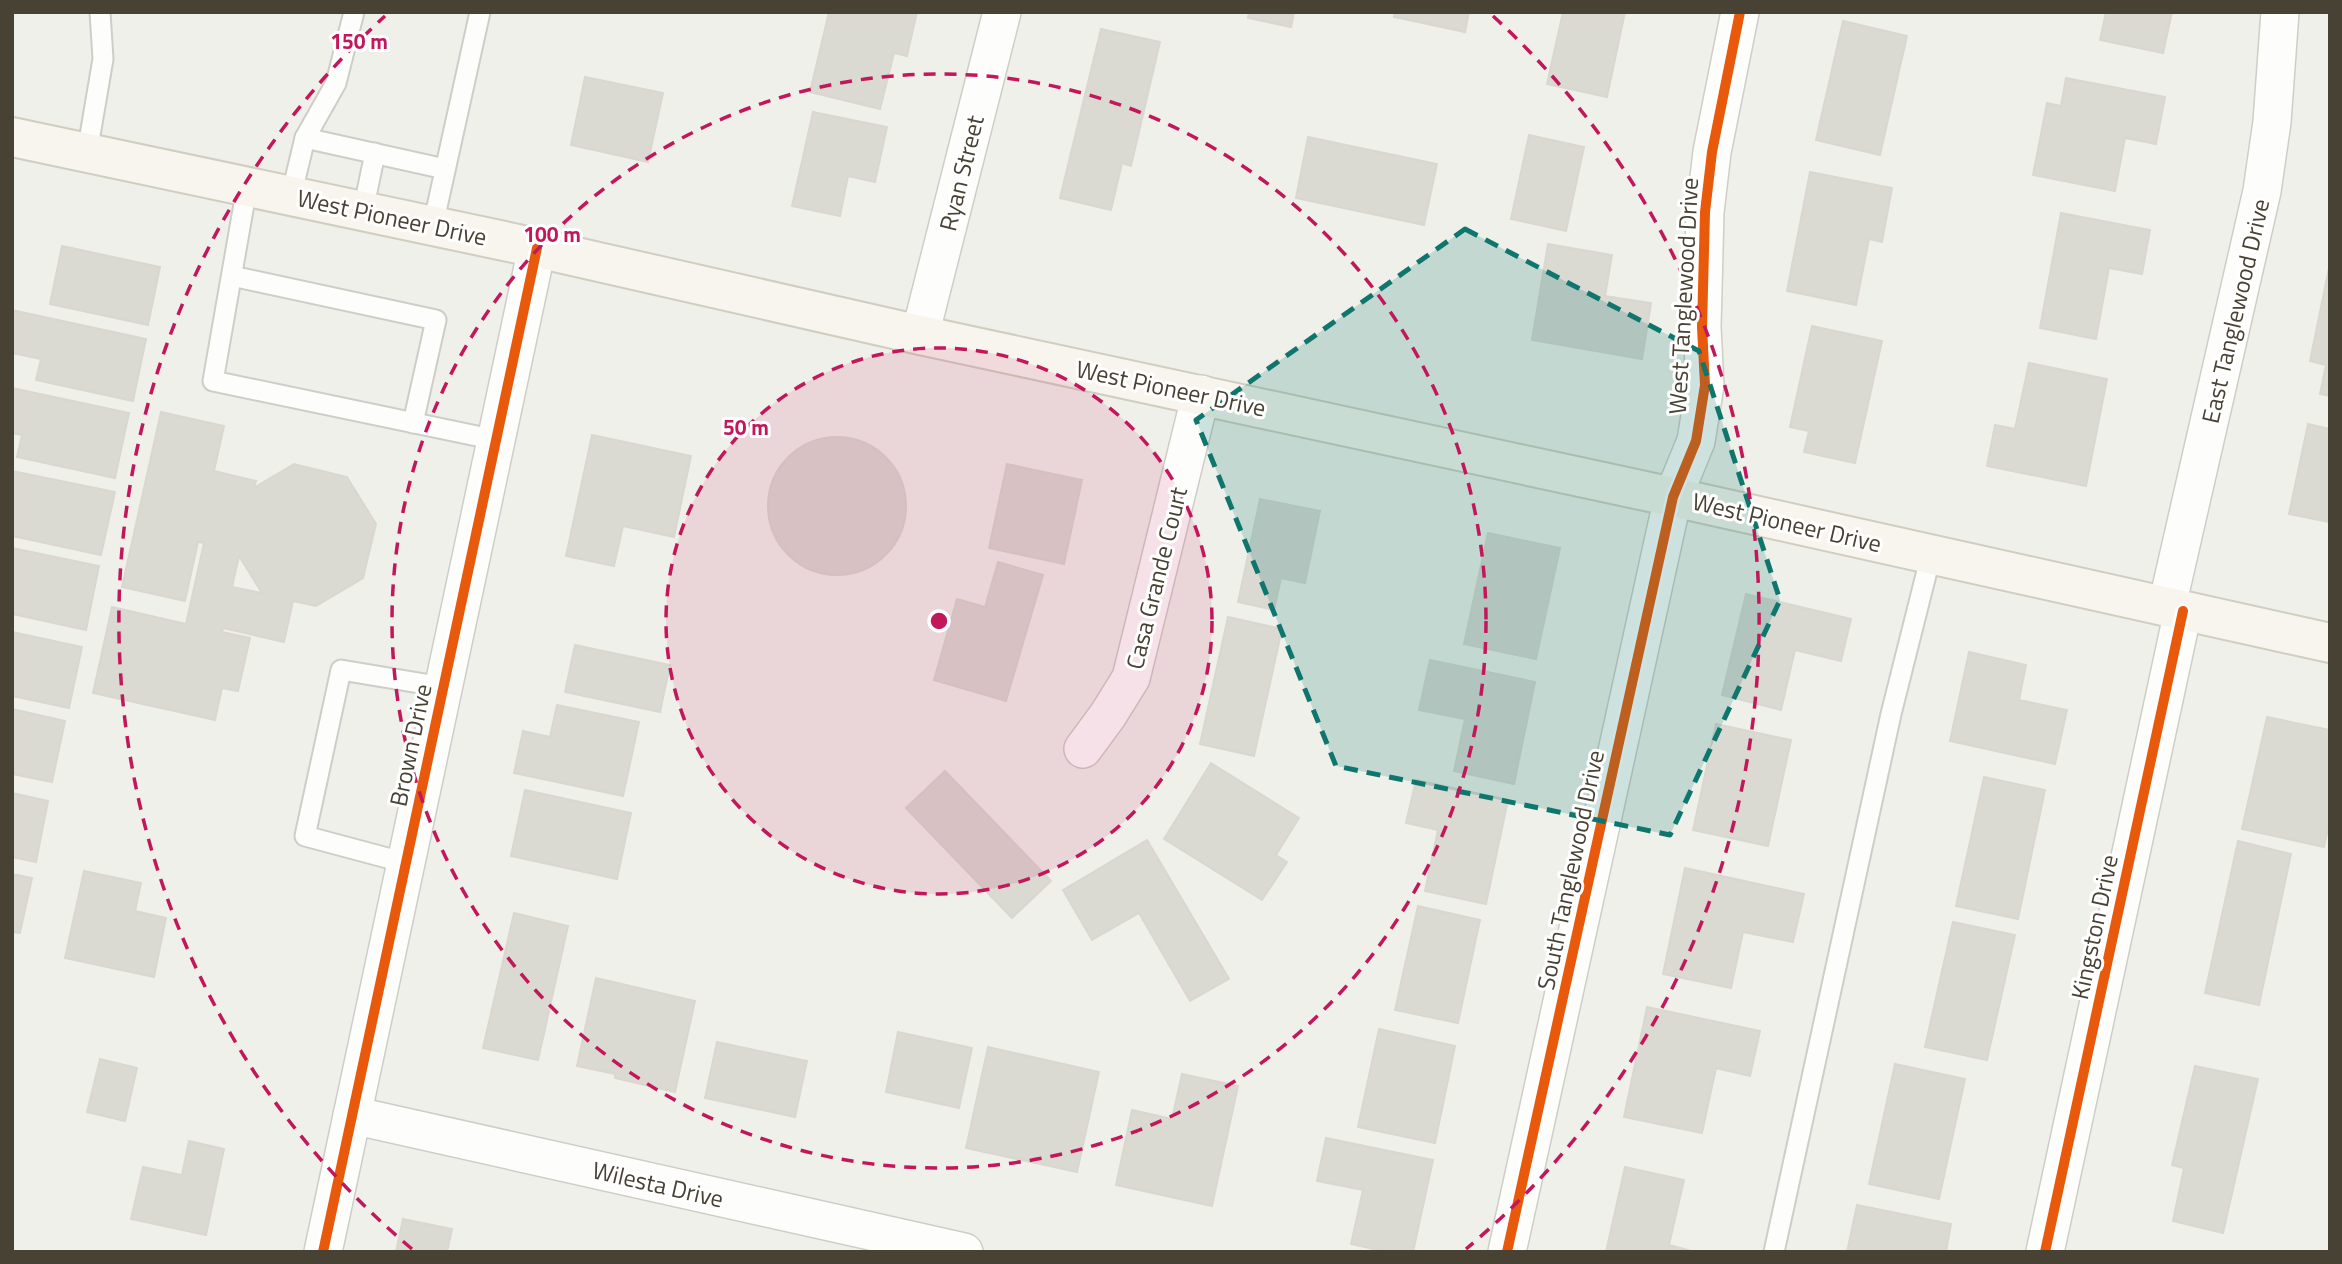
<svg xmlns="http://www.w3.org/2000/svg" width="2342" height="1264" font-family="'Titillium Web',sans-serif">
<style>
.building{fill:#dad9d2;stroke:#d9d7cf;stroke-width:2;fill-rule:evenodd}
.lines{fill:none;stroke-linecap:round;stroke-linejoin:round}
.lane-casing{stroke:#cfcdc7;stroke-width:23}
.street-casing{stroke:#cfcdc7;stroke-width:40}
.secondary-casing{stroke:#d0cec0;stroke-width:42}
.lane{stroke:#fdfdfc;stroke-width:19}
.street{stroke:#fdfdfc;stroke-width:37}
.secondary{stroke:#f7f5ee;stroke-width:38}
.cycleway-casing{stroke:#fff;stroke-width:15}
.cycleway{stroke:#e8590c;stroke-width:10}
.marked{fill:#0f766e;fill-opacity:0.2;stroke:#0f766e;stroke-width:5;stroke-dasharray:14 9;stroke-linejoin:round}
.ring{fill:none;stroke:#c2185b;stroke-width:3.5;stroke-dasharray:12 9}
.labels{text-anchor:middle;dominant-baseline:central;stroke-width:6;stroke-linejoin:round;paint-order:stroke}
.street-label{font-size:24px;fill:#484234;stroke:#fff}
.centre{fill:#c2185b;stroke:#fff;stroke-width:3.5}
.ring-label{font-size:21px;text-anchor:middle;font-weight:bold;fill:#c2185b;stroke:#fff;stroke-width:6;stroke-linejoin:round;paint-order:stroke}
</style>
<rect width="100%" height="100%" fill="#f0f0ea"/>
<!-- building -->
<g class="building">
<path d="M829 12H917L907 56 894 53 880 109 810 92Z"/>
<path d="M1249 12H1294L1291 27 1248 18Z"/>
<path d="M1395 12H1469L1465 32 1394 17Z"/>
<path d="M1563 12H1625L1607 97 1547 84Z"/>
<path d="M2106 12H2172L2163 53 2100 40Z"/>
<path d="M1843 21 1907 36 1880 155 1816 140Z"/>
<path d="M1101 29 1160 42 1131 166 1122 163 1111 210 1060 198Z"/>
<path d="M585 77 663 93 648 162 571 145Z"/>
<path d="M2066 78 2165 97 2156 144 2125 138 2115 191 2033 175 2047 103 2061 106Z"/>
<path d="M813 112 887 127 875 182 848 176 840 216 792 206Z"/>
<path d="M1529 135 1584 147 1566 231 1511 219Z"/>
<path d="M1308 137 1437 164 1424 225 1296 198Z"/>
<path d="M1810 172 1892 188 1882 242 1869 239 1856 305 1787 291Z"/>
<path d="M2061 213 2150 230 2142 274 2109 268 2096 339 2040 328Z"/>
<path d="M1548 244 1612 255 1605 296 1651 303 1642 359 1532 340Z"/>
<path d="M62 246 160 267 148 325 50 304Z"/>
<path d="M2330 263V396L2320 394 2326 365 2310 361Z"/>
<path d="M12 310 146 339 133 401 36 380 41 359 12 353Z"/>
<path d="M1812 326 1882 341 1855 463 1804 452 1809 431 1790 427Z"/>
<path d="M2029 363 2107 379 2086 486 1987 466 1995 425 2015 429Z"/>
<path d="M12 388 129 413 115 478 17 457 22 435 12 433Z"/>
<path d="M161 412 224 426 214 471 256 481 254 488 294 464 347 477 376 524 363 578 316 606 293 601 284 642 223 628 222 632 250 638 238 691 222 688 215 720 93 693 112 607 186 624 204 543 198 542 185 601 122 587ZM239 556 262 593 232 587Z"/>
<path d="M2308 424 2330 429 2329 522 2289 514Z"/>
<path d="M592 435 691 456 674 537 623 526 614 566 566 556Z"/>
<circle cx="837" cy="506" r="69"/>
<path d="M1007 464 1082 480 1064 564 989 548Z"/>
<path d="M12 471 115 492 101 555 12 536Z"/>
<path d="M1260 499 1320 511 1305 583 1281 578 1274 610 1238 602Z"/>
<path d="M1488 533 1560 548 1536 659 1464 644Z"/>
<path d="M12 548 99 566 86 630 12 614Z"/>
<path d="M998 562 1043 575 1006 701 934 680 957 599 985 607Z"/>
<path d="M1746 594 1851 619 1841 661 1795 650 1781 710 1722 695Z"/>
<path d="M1228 617 1282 629 1254 756 1200 744Z"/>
<path d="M12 632 82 647 69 708 12 696Z"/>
<path d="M575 645 670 665 660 712 565 692Z"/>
<path d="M1969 652 2026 665 2019 700 2067 710 2055 764 1950 741Z"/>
<path d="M1430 660 1535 682 1514 784 1454 771 1465 719 1419 710Z"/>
<path d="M557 705 639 722 623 796 514 773 523 731 550 737Z"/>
<path d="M12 709 65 721 52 782 12 774Z"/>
<path d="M2267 717 2330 730V819L2324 847 2242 829Z"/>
<path d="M1716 724 1791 740 1768 846 1693 830Z"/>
<path d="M1211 763 1299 818 1276 855 1287 862 1262 900 1164 839Z"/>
<path d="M945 771 1051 881 1012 918 906 808Z"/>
<path d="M1984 777 2045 790 2018 919 1956 906Z"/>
<path d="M1416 780 1508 800 1486 904 1425 891 1438 830 1406 823Z"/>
<path d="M525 790 631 813 617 879 511 856Z"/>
<path d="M12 793 48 801 36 862 12 857Z"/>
<path d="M1147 840 1229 979 1190 1001 1139 913 1092 940 1063 890Z"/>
<path d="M2238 841 2291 854 2259 1005 2205 993Z"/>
<path d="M1685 868 1804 894 1793 942 1743 932 1731 988 1663 974Z"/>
<path d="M84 871 141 883 135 911 166 918 154 977 65 958Z"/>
<path d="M12 874 32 878 20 933 12 932Z"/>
<path d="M1418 906 1480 920 1458 1023 1395 1010Z"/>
<path d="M514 913 568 926 538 1060 483 1048Z"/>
<path d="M1953 922 2015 935 1987 1060 1925 1047Z"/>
<path d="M596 978 695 1001 675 1092 615 1078V1074L577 1066Z"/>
<path d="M1647 1007 1760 1031 1750 1076 1716 1068 1702 1133 1624 1117Z"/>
<path d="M1379 1029 1455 1046 1435 1143 1358 1127Z"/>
<path d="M898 1032 972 1048 959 1108 886 1092Z"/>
<path d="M717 1042 807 1061 795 1117 705 1098Z"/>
<path d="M988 1047 1099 1072 1077 1172 966 1148Z"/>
<path d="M100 1059 137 1068 125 1121 87 1112Z"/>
<path d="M1895 1064 1965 1079 1939 1199 1869 1184Z"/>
<path d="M2195 1066 2258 1079 2223 1233 2173 1221 2184 1168 2172 1165Z"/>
<path d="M1182 1074 1238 1086 1212 1206 1116 1185 1132 1110 1172 1119Z"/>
<path d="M1326 1138 1433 1160 1413 1252H1387L1351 1244 1363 1190 1317 1181Z"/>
<path d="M189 1141 224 1149 206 1235 131 1219 143 1167 182 1175Z"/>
<path d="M1625 1167 1684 1180 1669 1245 1695 1252H1606Z"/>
<path d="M1857 1205 1951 1224 1946 1252H1847Z"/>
<path d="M403 1219 452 1229 447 1252H396Z"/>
</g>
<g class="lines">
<!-- lane casing -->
<g class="lane-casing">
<g id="lane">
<path d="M305 138 445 169"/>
<path d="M87 153 103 59 100 12"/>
<path d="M247 187 213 381 496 440"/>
<path d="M291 196 305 138 336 83 354 12"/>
<path d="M363 211 375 153"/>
<path d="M433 225 480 12"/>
<path d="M232 276 436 320 413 423"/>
<path d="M406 863 305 836 341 670 443 687"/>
<path d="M1774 1252 1891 714 1931 555"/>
</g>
</g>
<!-- street casing -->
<g class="street-casing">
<g id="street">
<path d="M920 335 1002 12"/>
<path d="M2167 606 2262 191 2272 122 2280 12"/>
<path d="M1083 749 1108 715 1131 678 1201 394"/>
<path d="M352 1115 964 1252"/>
<path d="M323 1252 537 248"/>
<path d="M1507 1252 1673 497 1696 441 1705 385 1702 327 1705 212 1712 152 1740 12"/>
<path d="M2045 1252 2183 611"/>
</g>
</g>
<!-- secondary casing -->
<g class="secondary-casing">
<path id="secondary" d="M12 137 537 248 920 335 1673 497 2330 643"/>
</g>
<!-- lane -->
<use href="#lane" class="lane"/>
<!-- street -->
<use href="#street" class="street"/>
<!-- secondary -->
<use href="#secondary" class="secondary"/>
<!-- cycleway casing -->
<g class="cycleway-casing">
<g id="cycleway">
<path d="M323 1252 537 248"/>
<path d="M1507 1252 1673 497 1696 441 1705 385 1702 327 1705 212 1712 152 1740 12"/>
<path d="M2045 1252 2183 611"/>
</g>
</g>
<!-- cycleway -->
<use href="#cycleway" class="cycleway"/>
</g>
<!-- marked area -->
<path class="marked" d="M1465 229 1699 351 1780 600 1670 835 1336 766 1196 420Z"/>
<!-- distance rings -->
<circle cx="939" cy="621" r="273" fill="#c2185b" fill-opacity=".12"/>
<g class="ring">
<circle cx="939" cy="621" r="273"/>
<circle cx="939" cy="621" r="547"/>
<path d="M412 1249A820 820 0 0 1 385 16M1493 16A820 820 0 0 1 1466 1249"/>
</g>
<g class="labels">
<!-- street labels -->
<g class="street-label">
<text transform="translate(961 173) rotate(-76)">Ryan Street</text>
<text transform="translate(392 217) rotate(12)">West Pioneer Drive</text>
<text transform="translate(1683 296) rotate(-87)">West Tanglewood Drive</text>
<text transform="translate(2235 311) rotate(-77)">East Tanglewood Drive</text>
<text transform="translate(1171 388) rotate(12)">West Pioneer Drive</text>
<text transform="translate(1787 522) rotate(13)">West Pioneer Drive</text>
<text transform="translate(1156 578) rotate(-76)">Casa Grande Court</text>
<text transform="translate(410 745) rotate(-78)">Brown Drive</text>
<text transform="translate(1570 870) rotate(-78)">South Tanglewood Drive</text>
<text transform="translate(2094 927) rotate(-78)">Kingston Drive</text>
<text transform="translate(658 1184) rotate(13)">Wilesta Drive</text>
</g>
</g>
<circle cx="939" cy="621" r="10" class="centre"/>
<g class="ring-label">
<text x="359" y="49">150 m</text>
<text x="552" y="242">100 m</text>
<text x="746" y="435">50 m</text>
</g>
<!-- border -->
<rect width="2342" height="1264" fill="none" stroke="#484234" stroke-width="28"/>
</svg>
